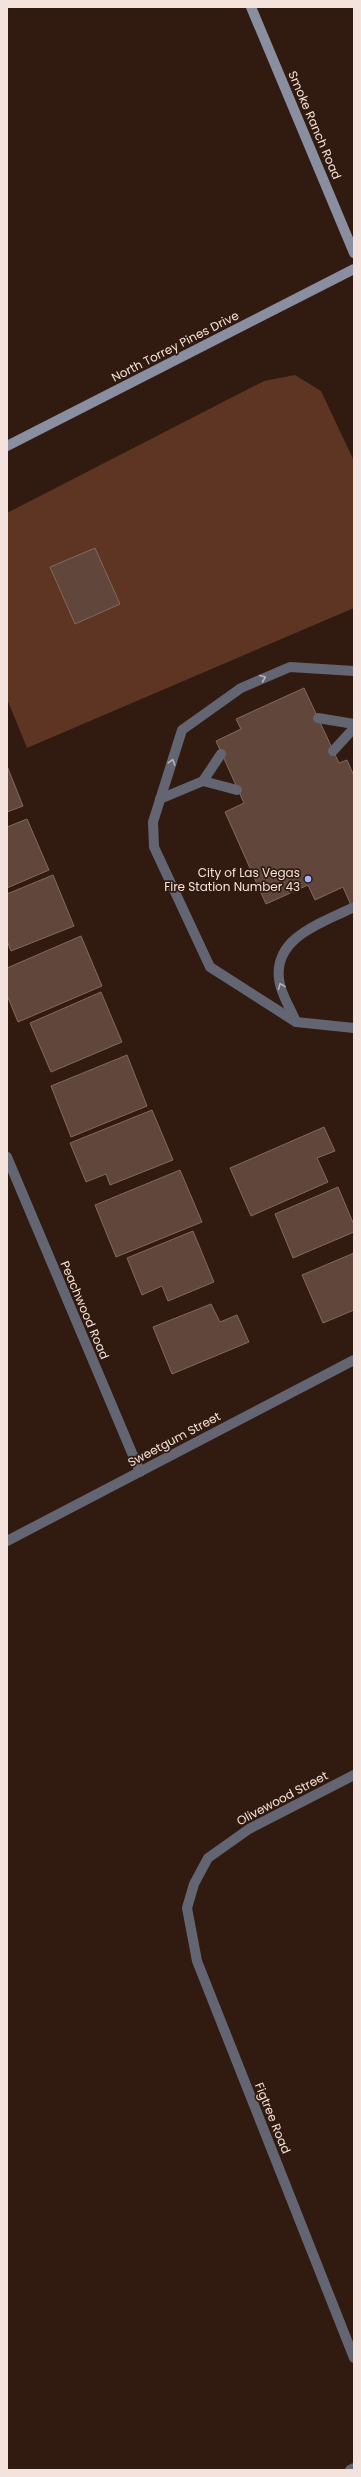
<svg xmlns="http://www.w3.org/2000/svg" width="361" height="2477" font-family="Poppins,sans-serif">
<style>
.green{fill:#5d3522}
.building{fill:#61473b;stroke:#85685c}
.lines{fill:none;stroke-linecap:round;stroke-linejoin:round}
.service{stroke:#636672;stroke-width:10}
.minor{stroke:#636672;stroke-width:10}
.secondary{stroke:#898ea0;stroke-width:10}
.oneway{stroke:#bab1b2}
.poi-dot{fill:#a2b2fd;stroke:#311a0f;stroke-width:1.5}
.labels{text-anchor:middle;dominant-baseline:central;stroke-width:3.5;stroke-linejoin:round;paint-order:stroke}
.street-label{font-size:12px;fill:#f4e3dc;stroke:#311a0f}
.poi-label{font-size:12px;fill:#f4e3dc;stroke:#311a0f;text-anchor:end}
</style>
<rect width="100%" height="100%" fill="#311a0f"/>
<!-- green -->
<path class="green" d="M295 375 321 391 354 461V608L27 748 7 699V513L264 381Z"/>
<!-- building -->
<g class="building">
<path d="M95 548 120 604 75 624 50 567Z"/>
<path d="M304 688 339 763 347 760 354 776V912L343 887 315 900 308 885 266 904 225 812 244 803 216 741 241 729 236 719Z"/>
<path d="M7 766 23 806 7 812Z"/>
<path d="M27 819 49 870 7 888V827Z"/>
<path d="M53 875 74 926 11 951 7 941V894Z"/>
<path d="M81 936 102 986 18 1022 7 995V968Z"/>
<path d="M101 992 122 1042 51 1072 30 1023Z"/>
<path d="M127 1055 147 1106 71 1137 51 1086Z"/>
<path d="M152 1110 173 1160 110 1185 106 1174 86 1182 70 1143Z"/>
<path d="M324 1127 335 1151 317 1158 328 1182 251 1216 230 1168Z"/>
<path d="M180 1170 202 1222 116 1257 95 1205Z"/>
<path d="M338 1187 354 1225V1232L293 1258 275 1214Z"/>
<path d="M193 1231 214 1282 168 1301 162 1286 142 1295 127 1258Z"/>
<path d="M354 1253V1310L323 1323 302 1275Z"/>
<path d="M211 1304 220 1322 237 1315 249 1342 172 1374 153 1327Z"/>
</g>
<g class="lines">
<!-- service -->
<g class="service">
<path d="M354 671 290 667 241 688 182 730 153 822 154 847 210 967 296 1022 354 1028"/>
<path d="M318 718 354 724"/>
<path d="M333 751 354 728"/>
<path d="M203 781 221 754"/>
<path d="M160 799 203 781 237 790"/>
<path d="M296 1022C291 1009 280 993 279 979 274 937 322 923 352 908"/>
</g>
<!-- minor -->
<g class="minor">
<path d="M7 1157 140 1472"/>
<path d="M7 1541 354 1360"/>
<path d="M354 1775 249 1829 208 1858 194 1884 187 1908 197 1961 354 2358"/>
<path d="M350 2470 354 2468"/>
</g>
<!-- secondary -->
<g class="secondary">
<path d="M251 7 354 253"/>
<path d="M7 446 354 269"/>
</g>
</g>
<!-- one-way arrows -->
<defs><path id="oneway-chevron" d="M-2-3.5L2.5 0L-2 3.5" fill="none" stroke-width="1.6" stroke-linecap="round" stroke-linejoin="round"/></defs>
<g class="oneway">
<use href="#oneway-chevron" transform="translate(263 678) rotate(-22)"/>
<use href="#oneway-chevron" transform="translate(172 762) rotate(-73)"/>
<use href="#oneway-chevron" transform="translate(281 986) rotate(-112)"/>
</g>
<!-- markers -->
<circle class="poi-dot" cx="308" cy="879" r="4"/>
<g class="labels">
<!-- street labels -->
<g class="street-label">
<text transform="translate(315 125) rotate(67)">Smoke Ranch Road</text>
<text transform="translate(175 346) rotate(-27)">North Torrey Pines Drive</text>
<text transform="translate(85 1310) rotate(67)">Peachwood Road</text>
<text transform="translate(174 1439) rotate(-28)">Sweetgum Street</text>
<text transform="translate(282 1798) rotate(-28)">Olivewood Street</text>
<text transform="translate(273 2118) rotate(68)">Figtree Road</text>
</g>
<!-- poi labels -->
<g class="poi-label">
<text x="300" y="872">City of Las Vegas<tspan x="300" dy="14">Fire Station Number 43</tspan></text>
</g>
</g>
<!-- border -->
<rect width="361" height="2477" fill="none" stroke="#f4e3dc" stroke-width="16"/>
</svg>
